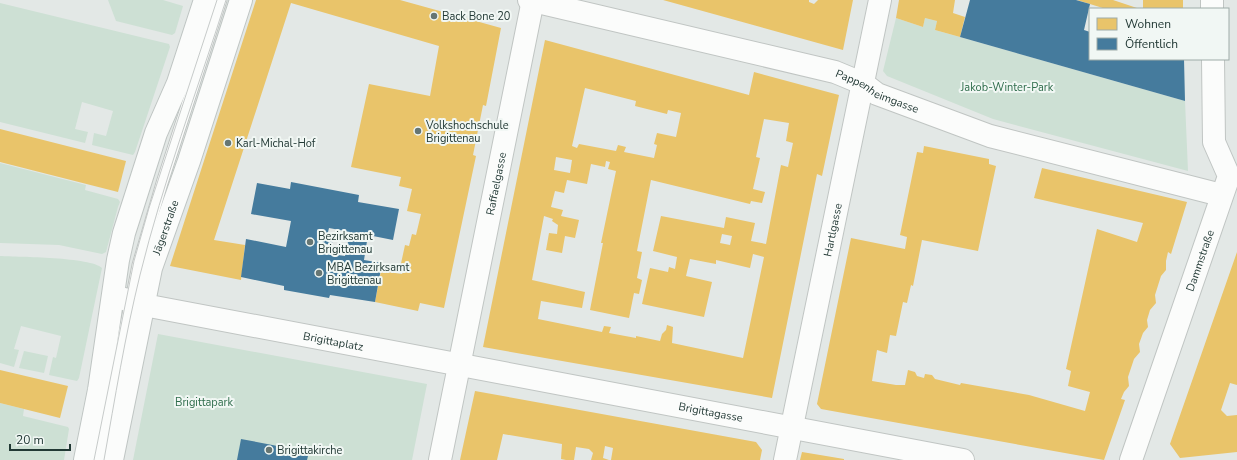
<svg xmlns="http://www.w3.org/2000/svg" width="1237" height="460" font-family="'Nunito Sans',sans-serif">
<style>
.green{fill:#cde0d4}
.homes{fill:#e9c46a;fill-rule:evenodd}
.public{fill:#457b9d;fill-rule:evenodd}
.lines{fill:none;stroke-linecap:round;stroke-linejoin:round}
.service-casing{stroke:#c0c5c3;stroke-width:13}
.minor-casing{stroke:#c0c5c3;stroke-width:24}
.secondary-casing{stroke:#bfc5c3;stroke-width:24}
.service{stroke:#fbfcfb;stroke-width:11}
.minor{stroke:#fbfcfb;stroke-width:22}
.secondary{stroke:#fbfcfb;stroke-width:22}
.tram{stroke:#c6cac9;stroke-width:1}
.poi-dot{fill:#667673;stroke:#f1f7f4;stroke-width:1.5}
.labels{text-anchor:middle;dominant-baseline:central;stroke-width:4;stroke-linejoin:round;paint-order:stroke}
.poi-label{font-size:11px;fill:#223935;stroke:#f1f7f4;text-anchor:start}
.park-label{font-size:11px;fill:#2f6d4c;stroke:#f1f7f4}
.street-label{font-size:11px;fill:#223935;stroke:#f1f7f4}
</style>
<rect width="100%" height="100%" fill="#e3e8e6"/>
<!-- green -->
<g class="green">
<path d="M108 0H163L183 6 175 33 172 35 116 21Z"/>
<path d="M0 3 169 44 170 47 135 152 133 155 92 145 94 133 106 136 113 111 82 102 75 129 88 132 85 143 0 122Z"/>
<path d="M896 18 923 27 925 18 937 21 935 30 1185 101 1188 171 993 119 887 76 883 71Z"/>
<path d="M0 163 86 185 85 190 118 199 120 202 118 207 106 252 102 254 59 245 0 243Z"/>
<path d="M0 256C19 257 91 257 102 268L79 378 77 381 49 375 53 357 56 358 61 336 21 326 14 349 19 350 14 367 0 363Z"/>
<path d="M158 334 427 384 412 460H133Z"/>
<path d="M24 351 48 356 44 373 19 368Z"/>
<path d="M0 403 24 409 23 416 68 427 69 429 64 460H0Z"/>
</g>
<!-- homes -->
<g class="homes">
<path d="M256 0H400L501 28 486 106 483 105 473 155 476 156 444 308 420 303 418 311 375 302 381 271 402 274 403 272 400 268 405 245 409 246 412 234 416 235 421 214 407 211 412 189 399 186 401 177 351 167 369 84 430 96 439 46 291 3 214 240 245 245 241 280 170 266Z"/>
<path d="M663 0H809V2L814 4 818 0H853L843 50Z"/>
<path d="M899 0H955L953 13 965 17 960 37 935 30 937 21 925 18 923 27 896 18Z"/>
<path d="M1077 0H1113L1140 9H1106Z"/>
<rect x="1143" y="0" width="40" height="9"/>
<path d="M545 40 749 95 754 72 839 95 822 176 817 174 772 398 483 347ZM585 88 636 101 635 106 667 114 668 110 681 113 676 137 657 133 654 144 657 145 654 158 624 152 626 147 618 145 616 151 579 144 577 148 572 146ZM764 119 789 123 786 141 793 143 788 167 781 165 766 244 751 241 755 223 726 217 724 228 661 216 653 251 677 257 675 269 669 267 668 272 650 268 642 304 704 317 712 282 686 276 690 259 716 264V260L750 268 753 254 764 257 743 358 672 343 673 327 667 325 666 330 662 334 660 341 636 336V338L609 333 611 327 604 326 602 332 538 319 541 301 582 308 585 292 532 280 544 216 553 219 552 221 558 225 557 234 549 233 546 250 562 253 565 236 575 238 579 220 561 216 563 210 551 207 555 191 564 193 567 180 587 184 591 164 605 167 606 161 610 162 608 169 616 171 601 243H603L590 310 629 318 634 293 639 294 642 280 637 278 642 252 637 251 651 180 750 204 751 201 762 203 765 192 753 189 760 158 756 157ZM556 157 572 160 570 173 554 170ZM722 234 732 236 730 245 720 243Z"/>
<path d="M0 129 126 161 118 192 0 162Z"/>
<path d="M924 146 989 159V164L996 166 978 251 922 240 913 286 911 285 907 303 903 302 896 336 890 335 887 353 877 350 872 381 896 385H905L908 370 915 372 917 376 924 378 925 374 932 375 935 379 960 385 961 383 1029 395 1085 411 1090 392 1068 386 1071 371 1066 369 1097 229 1137 242 1143 223 1034 198 1042 168 1187 202 1171 254 1168 252 1166 261V270L1161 276 1155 295 1156 303 1150 310 1147 320 1148 327 1143 333 1139 344 1140 352 1134 359 1128 377 1129 386 1124 392 1121 399 1125 400 1104 460 821 409 817 404 851 238 905 249 907 237 900 235 917 152 923 153Z"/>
<path d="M1237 252V385L1230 383 1221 410 1227 416 1237 415V452L1180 458 1170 444Z"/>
<path d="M0 370 68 386 60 418 0 403Z"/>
<path d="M475 391 756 442 762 450 760 460H611L613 448 605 446 603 458 609 460H591L593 453 589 449 576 447 574 460H566L561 459 562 444 503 434 497 460H460Z"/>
<path d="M802 452 844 459V460H800Z"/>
</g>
<!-- public -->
<g class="public">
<path d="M970 0H1076L1090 4 1084 30 1090 32V59H1184L1185 101 960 37Z"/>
<path d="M291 182 359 195 358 202 399 209 393 240 368 235 364 260 382 263 375 302 330 295 329 298 284 290V286L241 277 246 239 286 247 291 221 251 214 257 183 290 189ZM329 228 350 232 345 256 324 253 326 244 332 245 333 237 327 236Z"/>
<path d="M241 439 309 452 307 460H237Z"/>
</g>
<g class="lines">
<!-- service casing -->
<g class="service-casing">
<path id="service" d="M99 460 138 265 162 183 221 0"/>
</g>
<!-- minor casing -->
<g class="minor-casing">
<g id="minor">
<path id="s1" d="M529 0 835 72 864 84 877 94 990 136 1221 195"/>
<path d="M1212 0V9"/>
<path id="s2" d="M114 296 144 305C417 358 690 407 963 460"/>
<path id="s3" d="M440 460 533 0"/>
<path id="s4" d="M785 460 880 0"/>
<path id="s5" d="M1131 460 1229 176 1214 142 1213 59"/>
</g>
</g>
<!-- secondary casing -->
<g class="secondary-casing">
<g id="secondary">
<path d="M85 460 99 390 118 260 124 233 156 133 178 83 205 0"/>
<path id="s6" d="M112 460 151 268 189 161 241 0"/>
</g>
</g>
<!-- service -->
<use href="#service" class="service"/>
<!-- minor -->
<use href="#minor" class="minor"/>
<!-- secondary -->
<use href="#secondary" class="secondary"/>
<!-- tram -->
<g class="tram">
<path d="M94 460 134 261 149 208 217 0"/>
<path d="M104 460C115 398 125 336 140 275 163 182 197 91 226 0"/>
</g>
</g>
<!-- markers -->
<g class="poi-dot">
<circle cx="434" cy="16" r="4"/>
<circle cx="418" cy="131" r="4"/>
<circle cx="228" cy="143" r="4"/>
<circle cx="310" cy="242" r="4"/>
<circle cx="319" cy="273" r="4"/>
<circle cx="269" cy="450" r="4"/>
</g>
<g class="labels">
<!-- poi labels -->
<g class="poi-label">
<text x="442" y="16">Back Bone 20</text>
<text x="426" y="125">Volkshochschule<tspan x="426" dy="13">Brigittenau</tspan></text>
<text x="236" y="143">Karl-Michal-Hof</text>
<text x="318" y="236">Bezirksamt<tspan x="318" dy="13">Brigittenau</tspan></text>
<text x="327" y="267">MBA Bezirksamt<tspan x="327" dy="13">Brigittenau</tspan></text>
<text x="277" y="450">Brigittakirche</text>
</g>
<!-- park labels -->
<g class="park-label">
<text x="1007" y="87">Jakob-Winter-Park</text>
<text x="204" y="402">Brigittapark</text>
</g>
<!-- street labels -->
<g class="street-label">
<text stroke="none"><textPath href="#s1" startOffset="361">Pappenheimgasse</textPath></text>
<text stroke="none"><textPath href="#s3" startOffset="282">Raffaelgasse</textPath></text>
<text stroke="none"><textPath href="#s6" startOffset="239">Jägerstraße</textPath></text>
<text stroke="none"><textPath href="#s4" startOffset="235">Hartlgasse</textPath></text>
<text stroke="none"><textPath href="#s5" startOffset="211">Dammstraße</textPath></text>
<text stroke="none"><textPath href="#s2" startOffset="224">Brigittaplatz</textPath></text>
<text stroke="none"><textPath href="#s2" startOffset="608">Brigittagasse</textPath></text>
</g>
</g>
<!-- legend -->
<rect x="1089" y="8" width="140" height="52" fill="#f1f7f4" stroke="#9eaba8"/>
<rect x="1097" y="18" width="20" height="12" fill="#e9c46a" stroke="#9eaba8"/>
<text x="1125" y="28" font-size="12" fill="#223935">Wohnen</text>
<rect x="1097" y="38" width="20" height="12" fill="#457b9d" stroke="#9eaba8"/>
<text x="1125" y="48" font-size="12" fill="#223935">Öffentlich</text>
<!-- scale -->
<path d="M10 444v6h60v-6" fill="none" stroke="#223935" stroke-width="2"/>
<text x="16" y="444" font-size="12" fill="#223935" stroke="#f1f7f4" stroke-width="3" paint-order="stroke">20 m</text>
</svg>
